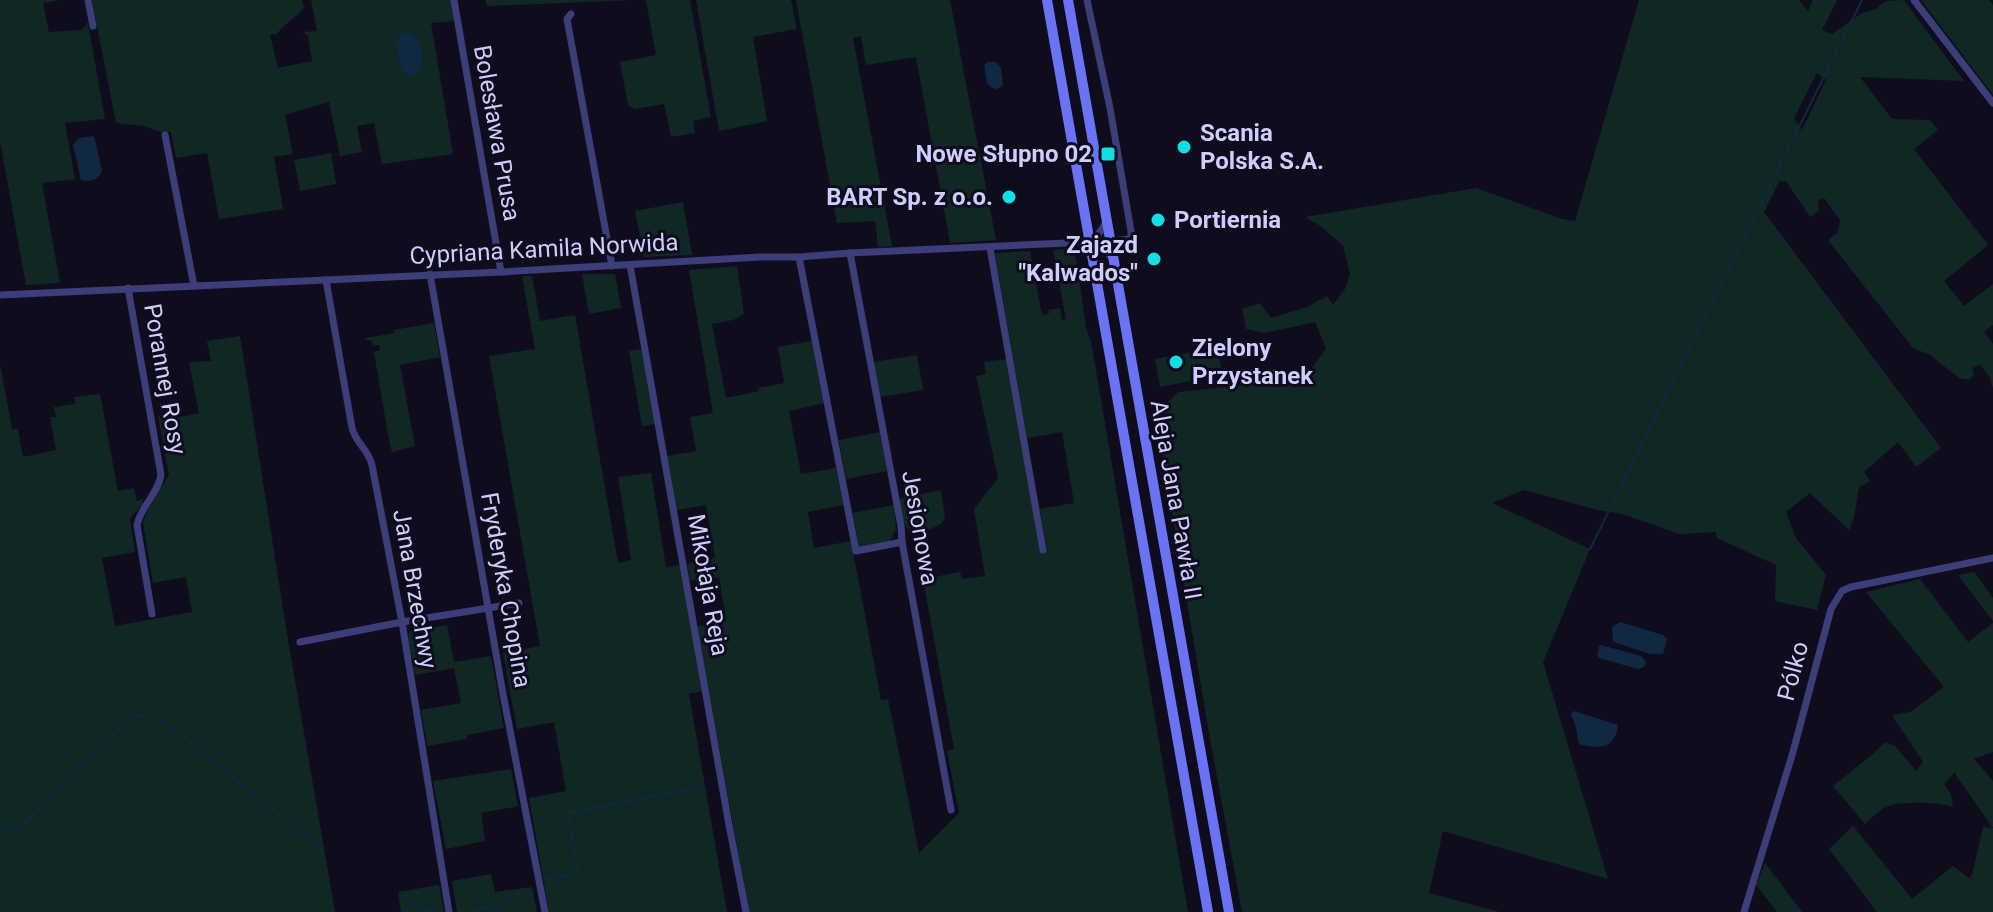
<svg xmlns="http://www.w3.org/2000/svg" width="1993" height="912" font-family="Roboto,sans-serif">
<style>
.green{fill:#112724;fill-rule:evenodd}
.water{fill:#112842}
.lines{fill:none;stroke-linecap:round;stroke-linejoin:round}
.stream{stroke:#112842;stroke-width:2}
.minor{stroke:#3c3e79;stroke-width:7}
.secondary{stroke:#6b73f4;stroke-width:10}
.poi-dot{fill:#11dfe4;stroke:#0f0d1d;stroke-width:3}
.labels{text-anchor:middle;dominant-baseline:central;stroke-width:6;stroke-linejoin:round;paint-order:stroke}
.street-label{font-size:24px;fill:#cfcdfb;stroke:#0f0d1d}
.poi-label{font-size:24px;font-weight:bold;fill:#cfcdfb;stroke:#0f0d1d;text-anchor:start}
</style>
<rect width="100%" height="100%" fill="#0f0d1d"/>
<!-- green -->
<g class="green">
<path d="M0 0H60L43 3 49 32 82 30 88 23 105 119 65 123 75 179 42 183 60 283 26 285 0 141Z"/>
<path d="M92 0H302L304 8C297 18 285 22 277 34L270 35 278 68 312 61 308 36 303 32 317 31 311 0H451L455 21 431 23 453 154 382 164 374 123 357 126 362 152 340 156 329 102 285 115 293 154 274 157 283 209 219 219 207 153 176 158 171 132H161L144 126 116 123Z"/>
<path d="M485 0H634L487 6Z"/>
<path d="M646 0H690L711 117 693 121 695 133 671 137 664 104 635 109 628 105 620 62 656 55Z"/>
<path d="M696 0H791L797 29 753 37 767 121 719 131Z"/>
<path d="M796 0H950L996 240 950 243 916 57 866 65 861 36 853 38 892 246 878 247 875 221 837 223Z"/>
<path d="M1639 0H1799L1808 11 1813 0H1837L1822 30 1832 34 1862 13 1876 9 1886 1 1904 0 1964 81 1860 77 1892 119 1930 120 1938 130 1914 149 1988 245 1944 281 1964 306 1993 284V325L1984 332 1993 344V388L1989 376 1980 365 1972 368 1974 374 1970 380 1959 378 1930 355 1913 348 1828 240 1838 232 1840 220 1824 198 1818 200 1819 210 1810 217 1786 181 1779 182 1764 212 1941 448 1916 467 1898 442 1864 472 1870 481 1859 487 1854 518 1849 530 1810 493 1786 512 1796 538 1826 575 1817 610 1775 601 1776 565 1717 538 1716 532 1679 534 1623 514 1598 510 1523 490 1492 503 1590 549 1543 662 1608 879 1443 831 1429 893 1500 912H1242L1208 728 1162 451 1169 426 1164 406 1178 392 1275 382 1309 373 1326 348 1315 322 1265 333 1246 329 1242 309 1260 303 1271 318 1307 307 1327 296 1333 305 1345 289 1350 274 1343 246 1322 227 1305 217 1476 188 1562 219 1575 221ZM1817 73 1826 80 1802 130 1794 118Z"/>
<path d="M1921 0H1989L1993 5V95Z"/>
<path d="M331 153 336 184 300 191 294 160Z"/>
<path d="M683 202 692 255 644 257 635 211Z"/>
<path d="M1064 249 1076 258 1086 328 1091 341 1188 912H749L697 626 726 621 719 577 690 581 687 564 715 558 706 505 677 510 667 456 696 451 690 417 713 413 689 270 737 266 744 314 733 320 712 324 726 398 759 391 758 388 784 383 778 347 812 341 824 403 789 411 801 474 836 468 844 505 808 512 814 548 851 541 881 700 888 699 919 853 959 813 947 751 954 749 923 579 960 572 962 579 985 576 974 509 998 478 976 376 986 374 984 362 1007 359 1040 552 1047 550 1040 509 1074 503 1062 432 1027 438 995 253 1030 251 1042 315 1049 314 1048 310 1060 308 1062 321 1066 319 1053 250Z"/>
<path d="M582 274H615L621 308 589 314Z"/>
<path d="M522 276H532L540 321 575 315 618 563 631 560 618 477 651 473 666 567 681 565 702 691 689 694 727 912H549L529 798 566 791 554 722 517 729 503 653 540 646 489 356 535 349Z"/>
<path d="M434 323 440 357 400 365 415 446 392 452 389 440 374 352 380 350 379 345H373L371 340H366V338L394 333V330Z"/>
<path d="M240 336 287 634 335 912H0V364L12 429H18L23 457 56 450 50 417H56L54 407 75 404 74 397 100 394 118 491 134 488 137 501 143 499 142 505 130 518 135 552 102 558 115 626 192 612 186 577 153 583 143 522 148 510 169 475 158 416 166 420 199 413 189 362 211 361 207 341Z"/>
<path d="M1218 347 1222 375 1160 387 1155 359Z"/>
<path d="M643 349 656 424 642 426 629 351Z"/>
<path d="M917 355 923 390 880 397 874 362Z"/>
<path d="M880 432 887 471 846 479 839 440Z"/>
<path d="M941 490 945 517 942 523C933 529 914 537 905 525 901 518 900 507 899 499Z"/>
<path d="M894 505 896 529 890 541 859 547 853 513Z"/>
<path d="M1974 572 1993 598V621L1958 575Z"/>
<path d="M1920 579 1968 642 1993 623V752L1974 759 1993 781V912H1877L1829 849 1853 826 1912 899 1953 866 1969 878 1972 875 1983 827 1993 828 1957 777 1955 772 1944 784 1951 795 1953 807C1938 802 1900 801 1886 807 1879 810 1871 819 1865 824L1833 786 1873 754 1885 742 1895 746 1916 771 1923 762 1892 715 1910 712 1944 687 1866 592Z"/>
<path d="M447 625 454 662 491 656 504 728 467 735V739L427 746 421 710 461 703 454 668 415 675 408 635 410 631Z"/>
<path d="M511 769 518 806 481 813 485 841 446 849 433 781Z"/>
<path d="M1765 863 1802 912H1777L1756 885Z"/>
<path d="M491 874 495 892 532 887 537 912H457L452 881Z"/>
<path d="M439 885 444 912H401L398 892Z"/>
</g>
<!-- water -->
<g class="water">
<path d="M409 32 417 37C422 52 429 71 409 77L401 68 396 43 400 35Z"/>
<path d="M988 62H996L1001 68 1003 85 997 89 992 88 987 83 984 65Z"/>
<path d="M94 136 102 170C99 180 91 182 81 180L73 145 79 138Z"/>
<path d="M1620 622 1663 635 1667 639 1663 654H1651L1613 642 1612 627Z"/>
<path d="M1601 645 1641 656 1646 662 1644 667 1638 669 1599 658 1597 655 1599 646Z"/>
<path d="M1574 711 1618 725C1615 750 1598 749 1579 744L1576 728 1571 714Z"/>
</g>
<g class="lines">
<!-- stream -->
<g class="stream">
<path d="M1590 549 1862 0"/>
<path d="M0 825 14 830 20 828 97 747 135 716C153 717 164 722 178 732L323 851"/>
<path d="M546 879 570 875 578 872 568 813 702 787"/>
<path d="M402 897 413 905 432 912"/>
<path d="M468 912 499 905 519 893"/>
</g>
<!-- minor -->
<g class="minor">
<path d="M88 0 93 26"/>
<path d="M454 0 501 272"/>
<path d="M1087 0 1110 108 1131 231V239L1110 241"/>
<path d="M1914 0 1993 103"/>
<path d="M571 14 567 19 612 266"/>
<path d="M165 135 194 286"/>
<path d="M1089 242 1098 235 1107 221"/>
<path d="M990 248 1043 550"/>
<path d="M850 253 901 526 902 542 951 810"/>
<path d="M799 257 856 551 902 542"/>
<path d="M630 265 729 825 746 912"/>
<path d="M430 274 503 694 545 912"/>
<path d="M326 280 352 428C356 444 368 448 372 465L402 622 449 912"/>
<path d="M128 288 161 475C158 494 141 506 137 525L152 614"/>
<path d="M0 295 501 272 760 257H799L850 253 1089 242C1102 244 1106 250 1113 260"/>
<path d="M300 642 402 622 519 603"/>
<path d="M1744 912 1793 752 1831 609 1842 591 1851 587 1993 558"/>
</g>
<!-- secondary -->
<g class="secondary">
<path d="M1047 0 1208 912"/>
<path d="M1068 0C1122 304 1174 608 1229 912"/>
</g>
</g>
<!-- markers -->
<g class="poi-dot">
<circle cx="1184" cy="147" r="8"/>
<rect x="1100" y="146" width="16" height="16" rx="4"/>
<circle cx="1009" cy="197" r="8"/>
<circle cx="1158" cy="220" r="8"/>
<circle cx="1154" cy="259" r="8"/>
<circle cx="1176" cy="362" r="8"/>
</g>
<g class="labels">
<!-- street labels -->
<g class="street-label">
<text transform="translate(497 133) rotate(80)">Bolesława Prusa</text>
<text transform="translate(544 249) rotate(-3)">Cypriana Kamila Norwida</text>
<text transform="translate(165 379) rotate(80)">Porannej Rosy</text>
<text transform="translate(1176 500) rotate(80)">Aleja Jana Pawła II</text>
<text transform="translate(920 528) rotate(80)">Jesionowa</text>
<text transform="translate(708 585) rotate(80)">Mikołaja Reja</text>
<text transform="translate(415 589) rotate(80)">Jana Brzechwy</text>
<text transform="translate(506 590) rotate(80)">Fryderyka Chopina</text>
<text transform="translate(1793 671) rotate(-75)">Pólko</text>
</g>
<!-- poi labels -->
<g class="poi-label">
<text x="1200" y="133">Scania<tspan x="1200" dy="28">Polska S.A.</tspan></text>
<text x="1092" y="154" text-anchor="end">Nowe Słupno 02</text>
<text x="993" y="197" text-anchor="end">BART Sp. z o.o.</text>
<text x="1174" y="220">Portiernia</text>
<text x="1138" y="245" text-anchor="end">Zajazd<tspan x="1138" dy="28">"Kalwados"</tspan></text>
<text x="1192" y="348">Zielony<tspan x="1192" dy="28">Przystanek</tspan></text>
</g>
</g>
</svg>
